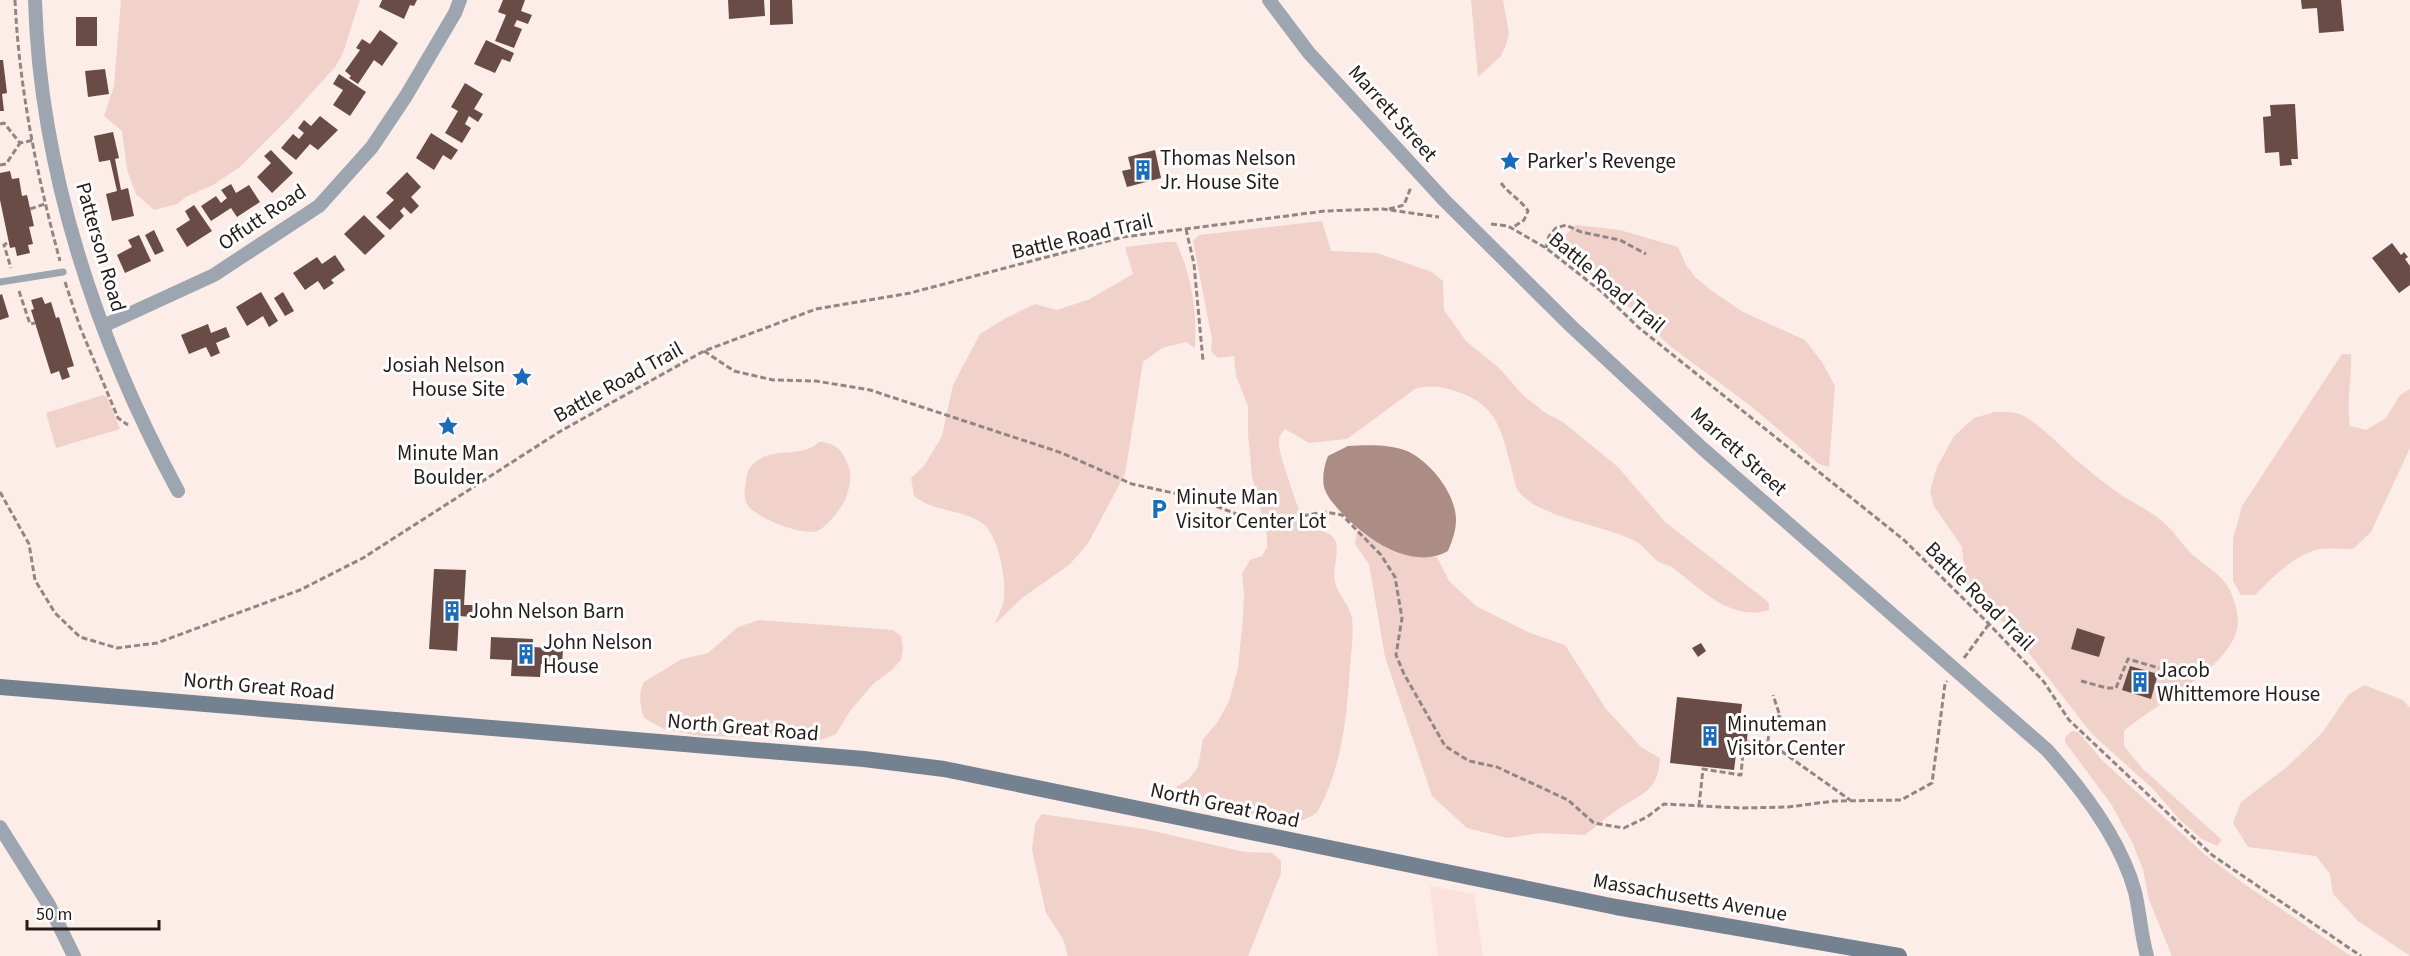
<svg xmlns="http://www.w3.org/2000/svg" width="2410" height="956" font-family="'Source Sans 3',sans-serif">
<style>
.built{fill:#fbe1db}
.green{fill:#f0d2ca}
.water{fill:#ac8d85}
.building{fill:#684c45}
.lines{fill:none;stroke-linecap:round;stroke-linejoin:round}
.path{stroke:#928683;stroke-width:3;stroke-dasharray:6 3;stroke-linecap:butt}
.service{stroke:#9ca5b0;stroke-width:7}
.minor{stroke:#9ca5b0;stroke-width:14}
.secondary{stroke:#748190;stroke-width:16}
.labels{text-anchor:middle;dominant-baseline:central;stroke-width:6;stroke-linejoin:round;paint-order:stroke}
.street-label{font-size:21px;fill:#251c1a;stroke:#fefefe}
.poi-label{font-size:21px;fill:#251c1a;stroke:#fefefe;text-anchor:start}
</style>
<rect width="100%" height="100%" fill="#fcede9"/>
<!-- built -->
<path class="built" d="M1430 886 1474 894 1483 956H1438Z"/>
<!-- green -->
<g class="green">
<path d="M121 0H360L343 53 336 66 289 118 240 167 213 185 186 197 177 204 154 210 136 194 127 170 122 131 104 116 114 86Z"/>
<path d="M1471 0H1503L1509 34 1506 45 1501 56 1478 77Z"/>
<path d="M1322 221 1331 251 1377 253 1432 272 1443 281 1444 310 1466 341 1498 367 1523 395 1544 412 1563 422 1618 467 1665 522 1762 597 1769 603V610C1731 622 1701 589 1673 568 1669 565 1662 564 1657 561 1650 555 1645 547 1637 542 1606 525 1541 519 1519 492 1515 487 1514 478 1512 471 1502 432 1498 404 1455 391 1442 387 1429 384 1415 389L1347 439 1309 443 1285 429C1280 435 1278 438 1279 446 1280 457 1303 524 1308 530 1354 530 1330 560 1335 582 1338 595 1350 605 1352 619 1354 633 1351 654 1350 668 1347 717 1342 766 1319 809 1317 814 1310 817 1305 819 1286 828 1257 815 1238 810 1221 806 1186 805 1176 787L1189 779 1198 767 1203 739 1217 723 1229 701 1238 668 1243 617 1244 594 1242 574 1250 560 1262 556 1267 547V536L1252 476 1248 434V406L1236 376 1234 356 1218 358 1211 351 1212 339 1193 241 1199 235Z"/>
<path d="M1576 225 1620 230 1678 247 1686 265 1695 277 1712 291 1743 312 1805 340 1822 362 1835 386 1829 467 1819 464 1752 407 1670 346 1613 292 1561 248 1564 236Z"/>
<path d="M1166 242H1176C1192 276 1197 312 1195 348L1186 342 1162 348 1143 362 1125 474 1099 523 1087 545 1069 565 1022 598 995 624C998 616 1003 606 1004 598 1006 579 999 535 982 523 962 509 933 512 914 496L911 478 924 466 942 436 953 385 980 334 1006 318 1035 304 1057 310 1090 299 1133 274 1125 247Z"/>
<path d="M2342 354H2351C2352 379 2346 403 2350 426L2366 430 2386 418 2400 395 2410 389V448L2371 532 2353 549C2343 549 2331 548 2320 549 2295 554 2273 577 2255 595H2241L2233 581V539L2242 506Z"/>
<path d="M103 395 107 397 120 429 56 448 46 413Z"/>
<path d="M1995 412C2004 412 2015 411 2022 415 2046 428 2063 450 2085 467 2096 477 2109 486 2121 495 2135 504 2151 511 2163 522 2175 532 2182 545 2193 555 2204 565 2218 572 2227 585 2234 597 2240 615 2237 629 2228 669 2154 705 2124 731V746L2143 769 2222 840 2217 846 2202 839 2180 820 2153 789 2092 734 2010 629 1974 595 1966 583 1962 547 1934 506 1930 491 1937 467 1954 436 1974 418Z"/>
<path d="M819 442C835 442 843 451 848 465 853 477 849 489 845 500 840 510 827 527 817 531 802 536 755 518 747 504 743 497 745 489 746 481 747 477 747 472 750 468 768 443 799 461 819 442Z"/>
<path d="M1357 530C1387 546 1401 557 1437 557L1449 581 1476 606 1530 633 1565 645 1606 709 1641 747 1660 758C1658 789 1646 792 1623 806 1610 814 1598 825 1585 835L1541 833 1507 838 1467 828 1432 796 1385 657 1369 564 1355 544Z"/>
<path d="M759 620 893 630 901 636 903 649 901 660 893 669 873 684 850 711 836 734 824 739 808 741 766 737 701 736 664 729 644 718C640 707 638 691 644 682L682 659 708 653 738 627Z"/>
<path d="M2364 685 2403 700 2410 708V956L2358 921 2333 894 2330 874 2316 856 2248 847 2233 823 2241 802 2287 767 2322 733 2348 695Z"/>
<path d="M2072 731 2078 732 2102 760 2205 855 2247 886 2351 956H2172L2149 900 2143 869 2133 844 2111 804 2065 742V737Z"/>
<path d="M1042 814 1144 829 1245 852 1272 853 1281 861V873L1248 956H1068L1063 939 1046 913 1032 850 1035 824Z"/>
</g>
<!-- water -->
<path class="water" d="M1348 446C1366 445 1390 444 1407 451 1431 462 1456 494 1456 520 1456 531 1452 541 1448 551 1411 572 1363 537 1339 510 1333 503 1327 497 1324 487 1322 477 1324 466 1328 456Z"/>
<!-- building -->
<g class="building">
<path d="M382 0H417L414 6 410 5 404 19 379 7Z"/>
<path d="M503 0H525L521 11 532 15 528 24 517 20 514 26 522 29 514 48 495 41 506 15 498 12Z"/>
<path d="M728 0H764L765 16 729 19Z"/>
<path d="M770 0H792L793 24 770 25Z"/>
<path d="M2301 0H2341L2344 31 2319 33 2317 8 2302 9Z"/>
<rect x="76" y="17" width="21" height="29"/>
<path d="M380 30 398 43 382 66 374 60 358 84 349 78 351 76 345 71 360 50 356 48 362 39 370 44Z"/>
<path d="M486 40 514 53 510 62 502 59 495 73 474 64Z"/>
<path d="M0 60H3L7 93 2 94 4 111H0Z"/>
<path d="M105 69 109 94 88 97 85 71Z"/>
<path d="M339 74 366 92 350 116 333 105 343 90 333 84Z"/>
<path d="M465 83 483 94 474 109 483 114 478 122 469 116 465 124 471 128 462 143 445 133 458 111 451 107Z"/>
<path d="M2295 104 2298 159H2291L2292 165 2280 166 2279 152 2265 153 2263 117 2271 116 2270 105Z"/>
<path d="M320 116 338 130 318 150 310 144 296 160 281 148 293 134 299 139 304 133 298 128 304 120 311 126Z"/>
<path d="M113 132 119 158 115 159 121 190 128 188 134 216 112 221 106 194 117 191 110 160 99 162 94 136Z"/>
<path d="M431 133 458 150 451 160 443 155 434 170 416 158Z"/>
<path d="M271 150 293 173 272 193 257 177 271 163 264 156Z"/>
<path d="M1155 150 1161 178 1127 187 1122 171 1131 169 1128 157Z"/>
<path d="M10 171 12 179 19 178 22 196 27 195 34 226 29 227 33 244 28 245 30 253 17 256 15 247 10 248 0 200V173Z"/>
<path d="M407 172 421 187 411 197 419 206 411 214 404 207 400 211 404 216 390 230 376 217 394 200 386 193Z"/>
<path d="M231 184 236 193 249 185 260 202 237 217 231 208 211 221 201 206 216 196 221 203 227 198 221 190Z"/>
<path d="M194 205 212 231 187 247 176 229 190 220 185 211Z"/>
<path d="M364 215 385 236 365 255 344 234Z"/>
<path d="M154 230 164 251 155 255 145 235Z"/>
<path d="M139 235 151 261 125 273 117 255 132 247 128 240Z"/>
<path d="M2392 243 2401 255 2404 252 2408 257 2405 259 2410 266V285L2399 293 2372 258Z"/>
<path d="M335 255 345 270 331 280 334 283 324 290 318 281 305 290 293 273 317 257 322 264Z"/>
<path d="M261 292 278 321 269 327 263 316 247 326 236 307Z"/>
<path d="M283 292 294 311 285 316 274 298Z"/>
<path d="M2 294 9 317 0 320V295Z"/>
<path d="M42 297 45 304 51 302 56 318 59 317 74 366 67 368 70 377 62 380 59 371 51 374 31 310 34 309 31 300Z"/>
<path d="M208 324 211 333 226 327 230 337 216 343 220 353 211 357 206 347 189 354 181 335Z"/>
<path d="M434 569 466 570 464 605H473V617L459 616 457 651 429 649Z"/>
<path d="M2077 628 2105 637 2099 657 2071 649Z"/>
<path d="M491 637 533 639V647L563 649 562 665 541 664 540 677 511 676 512 660 490 659Z"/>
<path d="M1701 643 1706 651 1698 657 1692 648Z"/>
<path d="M2130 666 2158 674 2151 699 2122 690Z"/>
<path d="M1677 697 1742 704 1739 729 1748 730 1746 748 1737 747 1734 770 1670 763Z"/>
</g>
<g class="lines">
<!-- path -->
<g class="path">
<path d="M15 0C19 88 37 176 60 261"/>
<path d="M0 124 4 123 20 143 34 140"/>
<path d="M0 165 6 164 20 143"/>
<path d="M1501 183C1509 194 1521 200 1528 211L1524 220 1512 228"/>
<path d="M30 209 45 204"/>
<path d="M1389 209 1404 205 1411 187"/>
<path d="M1491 224 1508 226 1546 248 1602 292 1638 327 1904 540 1989 624 2044 682 2069 720 2212 855 2361 956"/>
<path d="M1186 229 1194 264 1203 361"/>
<path d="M7 243 4 245 11 268"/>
<path d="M1546 248 1549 236 1556 228 1566 225 1581 232 1620 240 1646 254"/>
<path d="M65 282 80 327 118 418 128 425"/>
<path d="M19 291 30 324 35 323"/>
<path d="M704 351 734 371 773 380 816 381 870 390 1062 453 1132 484 1192 497 1260 523 1325 512 1342 515 1381 555 1395 577 1402 618 1396 655 1404 674 1445 746 1469 761 1497 767 1568 800 1594 823 1624 828 1647 817 1664 804 1741 808 1788 807 1834 801 1901 800 1932 783 1945 684 1947 681"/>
<path d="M0 492 29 544 35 580 55 613 80 637 117 648 157 643 300 590 363 558 559 432 704 351 816 309 910 293 1123 237 1325 211 1383 209 1439 217"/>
<path d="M1964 658 1989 624"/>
<path d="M2081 681 2107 688H2116L2128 659 2159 668"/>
<path d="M1747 742 1768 744 1781 751 1850 800"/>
<path d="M1699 806 1703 769 1741 775 1743 752 1766 755 1771 719 1780 716 1773 695"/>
</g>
<!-- service -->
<path class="service" d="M0 282 63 272"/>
<!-- minor -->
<g class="minor">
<path d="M35 0C40 171 97 341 178 491"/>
<path d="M1269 0 1309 53 1444 200 1572 327 1702 448 2047 750C2082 789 2121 840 2135 892 2140 913 2141 935 2147 956"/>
<path d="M103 326 214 275 319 206 372 147 406 96 455 13 460 0"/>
<path d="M0 827 49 905 74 956"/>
</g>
<!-- secondary -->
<path class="secondary" d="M0 687 864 759 944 769 1616 907 1899 956"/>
</g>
<!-- icons -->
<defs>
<g id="sight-bare" transform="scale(1.62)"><path d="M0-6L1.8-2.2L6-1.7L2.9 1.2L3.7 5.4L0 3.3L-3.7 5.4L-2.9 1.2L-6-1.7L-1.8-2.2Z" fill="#1a6bb9" stroke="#fefefe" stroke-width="2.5" paint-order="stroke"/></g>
<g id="building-bare" transform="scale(1.62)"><path d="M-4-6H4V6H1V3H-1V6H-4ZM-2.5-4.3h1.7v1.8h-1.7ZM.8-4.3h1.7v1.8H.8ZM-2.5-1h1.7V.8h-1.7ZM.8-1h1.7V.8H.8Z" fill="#1a6bb9" stroke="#fefefe" stroke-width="2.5" paint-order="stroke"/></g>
<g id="parking-bare" transform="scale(1.62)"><path d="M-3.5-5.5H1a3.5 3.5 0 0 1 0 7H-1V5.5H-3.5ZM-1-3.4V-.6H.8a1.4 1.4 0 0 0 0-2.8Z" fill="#1a6bb9" stroke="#fefefe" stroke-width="2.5" paint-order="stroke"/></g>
</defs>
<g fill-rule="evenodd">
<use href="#sight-bare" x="1510" y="161"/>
<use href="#building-bare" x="1143" y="170"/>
<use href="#sight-bare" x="522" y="377"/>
<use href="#sight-bare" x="448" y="426"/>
<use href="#parking-bare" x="1159" y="509"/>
<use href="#building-bare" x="452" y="611"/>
<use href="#building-bare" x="526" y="654"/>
<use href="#building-bare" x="2140" y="682"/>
<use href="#building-bare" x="1710" y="736"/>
</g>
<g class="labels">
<!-- street labels -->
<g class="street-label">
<text transform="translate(1393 113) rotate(48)">Marrett Street</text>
<text transform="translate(262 217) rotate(-34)">Offutt Road</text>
<text transform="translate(1082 236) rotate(-13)">Battle Road Trail</text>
<text transform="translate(101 247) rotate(74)">Patterson Road</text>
<text transform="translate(1607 282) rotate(40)">Battle Road Trail</text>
<text transform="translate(618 382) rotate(-29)">Battle Road Trail</text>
<text transform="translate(1739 451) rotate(42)">Marrett Street</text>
<text transform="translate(1980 596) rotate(45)">Battle Road Trail</text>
<text transform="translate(259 686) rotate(5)">North Great Road</text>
<text transform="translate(743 727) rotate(5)">North Great Road</text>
<text transform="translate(1225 805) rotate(12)">North Great Road</text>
<text transform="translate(1690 897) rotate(10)">Massachusetts Avenue</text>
</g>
<!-- poi labels -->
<g class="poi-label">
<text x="1160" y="158">Thomas Nelson<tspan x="1160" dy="24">Jr. House Site</tspan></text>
<text x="1527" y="161">Parker's Revenge</text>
<text x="505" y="365" text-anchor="end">Josiah Nelson<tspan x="505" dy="24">House Site</tspan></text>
<text x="448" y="453" text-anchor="middle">Minute Man<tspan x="448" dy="24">Boulder</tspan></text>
<text x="1176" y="497">Minute Man<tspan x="1176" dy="24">Visitor Center Lot</tspan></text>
<text x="469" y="611">John Nelson Barn</text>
<text x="543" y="642">John Nelson<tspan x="543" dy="24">House</tspan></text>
<text x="2157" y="670">Jacob<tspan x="2157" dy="24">Whittemore House</tspan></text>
<text x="1727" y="724">Minuteman<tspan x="1727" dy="24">Visitor Center</tspan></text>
</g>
</g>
<!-- scale -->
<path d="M27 920v9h132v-9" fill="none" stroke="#251c1a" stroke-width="3"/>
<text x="36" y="920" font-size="18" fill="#251c1a" stroke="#fefefe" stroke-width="4.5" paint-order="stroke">50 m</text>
</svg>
